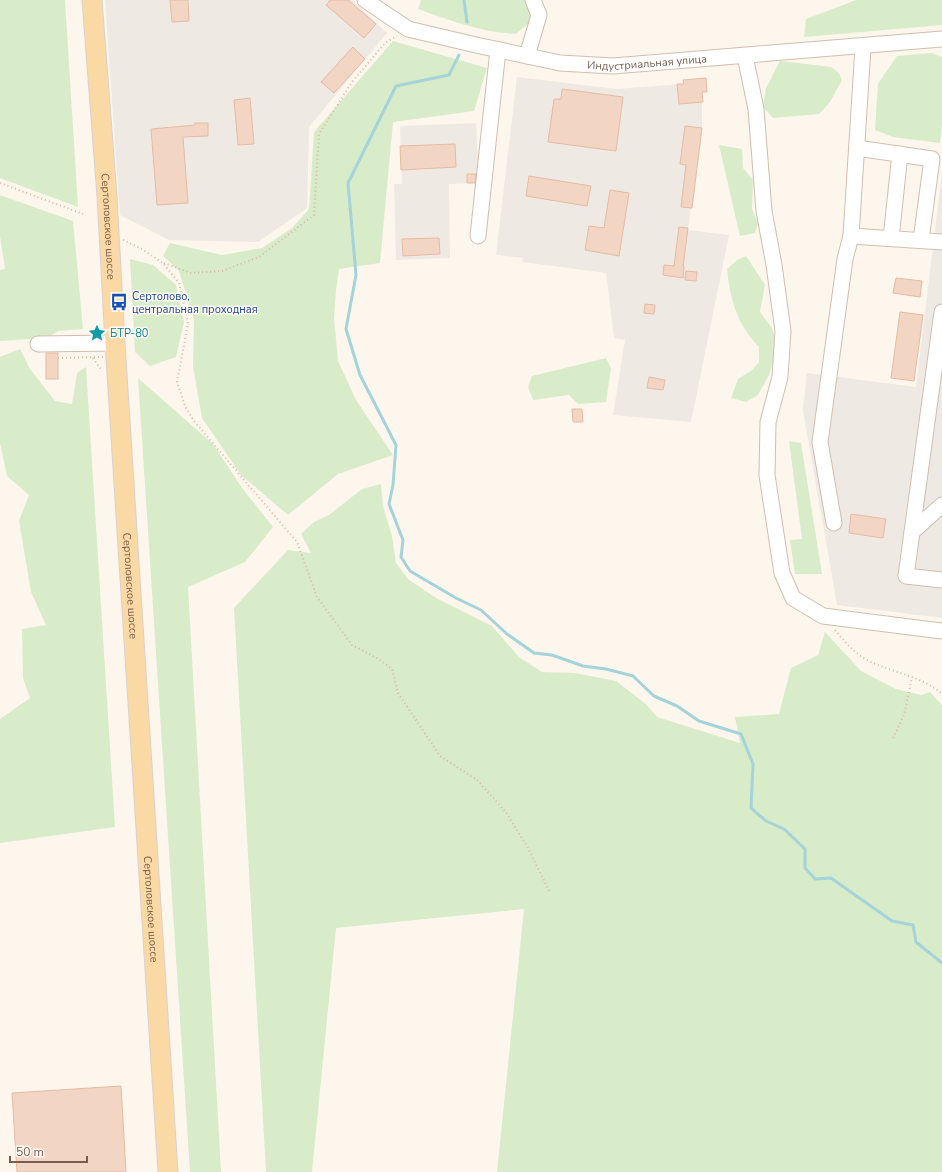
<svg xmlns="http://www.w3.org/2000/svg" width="942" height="1172" font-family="'Nunito Sans',sans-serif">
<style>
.industrial{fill:#efe9e4}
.green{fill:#d8ecc9}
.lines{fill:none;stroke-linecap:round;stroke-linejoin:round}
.stream{stroke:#a5d3da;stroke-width:3}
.building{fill:#f3d5c3;stroke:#e6bba3}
.minor-casing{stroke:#d1beb0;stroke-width:17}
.major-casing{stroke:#dad1cd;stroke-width:21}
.path{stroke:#d9b8a5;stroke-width:2;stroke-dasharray:1 3;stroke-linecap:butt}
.minor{stroke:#fff;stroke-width:15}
.major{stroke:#fbd9a5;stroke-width:19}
.labels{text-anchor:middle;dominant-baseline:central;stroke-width:3;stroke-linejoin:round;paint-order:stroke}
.street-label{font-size:11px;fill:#7a5c4d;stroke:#fffaf3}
.transit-label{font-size:11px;fill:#164399;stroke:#fffaf3;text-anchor:start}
.culture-label{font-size:11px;fill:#0d838f;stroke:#fffaf3;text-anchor:start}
</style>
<rect width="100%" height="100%" fill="#fdf6ec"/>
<!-- industrial -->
<g class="industrial">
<path d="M105 0H352L387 33 309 127 307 208 258 242 169 240 120 215Z"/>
<path d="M517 77 616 89 683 84V80L706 78 707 92H702V128L688 230 729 235 691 422 613 415 625 340 614 338 606 273 522 262 523 258 496 255Z"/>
<path d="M476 123 479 183 449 184 450 258 396 260 394 184H402L400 126Z"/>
<path d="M942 172V618L837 605 803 410 807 373 916 387Z"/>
</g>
<!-- green -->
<g class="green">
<path d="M0 0H65L78 207 0 178Z"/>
<path d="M421 0H525L530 5V22L516 34C480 32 452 21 418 9Z"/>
<path d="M856 0H942V25L804 37 806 19Z"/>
<path d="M393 41 487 68 474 111 393 122 380 263 339 269 336 290 334 318 338 361 356 400 393 455 338 474 288 515 241 475 202 418 193 367 194 320 179 271 163 256 170 243 222 255 262 248 292 228 309 209 314 132Z"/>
<path d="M931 53 942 57V125L940 143 893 137 875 130 878 84 897 56Z"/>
<path d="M780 61 831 67 839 73 842 80 830 102 819 114 773 118 763 107 766 88Z"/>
<path d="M719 145 742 149 743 168 753 180 752 209 758 224 755 233 740 236Z"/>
<path d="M0 195 73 221 83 329 58 331 47 338 0 341V270L5 269 0 236Z"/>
<path d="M746 256 765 285 760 312 772 328 778 346 769 375 758 395 746 402 731 398 738 379 752 370 759 362V347C737 324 730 300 727 269L737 260Z"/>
<path d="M130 259 153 265 176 285 184 322 176 357 150 366 135 352Z"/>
<path d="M20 349 30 369 55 401 72 404 77 373 86 367 115 827 0 843V719L30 698 23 678 22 629 46 625 31 592 19 521 29 495 7 476 0 443V357Z"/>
<path d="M606 358 611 368 606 402 578 404 569 395 533 400 528 387 532 376Z"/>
<path d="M138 378 213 444 242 488 273 527 245 562 188 587 221 1172H190Z"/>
<path d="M789 441 801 443 822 574H795L790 540 802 539Z"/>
<path d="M381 484 383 506 392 536 396 563 409 580 438 599 492 626 519 657 542 672 575 673 616 681 646 704 657 717 740 743 735 717 779 714 791 668 818 655 825 632 861 671 896 689 921 695 930 692 942 705V1172H497L524 909 336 928 312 1172H266L234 608 288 550 311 553 301 534 314 522 329 515 362 489Z"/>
</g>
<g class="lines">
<!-- stream -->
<g class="stream">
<path d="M464 0 467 22"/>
<path d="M459 55 449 75 396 86 348 183 356 275 346 329 360 375 396 445 393 485 389 504 403 540 401 557 410 571 456 598 481 610 507 634 534 653 552 655 583 666 606 669 633 676 654 696 677 706 699 721 741 734 753 764 751 808 766 821 784 829 805 849V868L815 879 831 878 892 921 913 925 916 942 942 963"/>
</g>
</g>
<!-- building -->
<g class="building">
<path d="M170 0H188L189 21 172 22Z"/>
<path d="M330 0H348L376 24 364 38 326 5Z"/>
<path d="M353 47 365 59 334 93 321 82Z"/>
<path d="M706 78 707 92H702L703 102 679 104 677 84H684L683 80Z"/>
<path d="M562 89 623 97 616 151 548 142 554 99H561Z"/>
<path d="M250 98 254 144 238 145 234 100Z"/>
<path d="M195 123H208V136L183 137 188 203 157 205 151 129 195 125Z"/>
<path d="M685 126 702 128 692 208 681 207 686 165 680 164Z"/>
<path d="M455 144 456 167 401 170 400 146Z"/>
<path d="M467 174H476L475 183H467Z"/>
<path d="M529 176 591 186 587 206 526 196Z"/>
<path d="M610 190 629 193 619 256 585 250 589 226 604 228Z"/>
<path d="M679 227 688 228 683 267H684L683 278 663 275 664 265 674 266Z"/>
<path d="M439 238 440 254 403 256 402 239Z"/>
<path d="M686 271 697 272 696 281 685 280Z"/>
<path d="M896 278 922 281 920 297 893 293Z"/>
<path d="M645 304 655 305 654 314 644 313Z"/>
<path d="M900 312 923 315 914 381 891 378Z"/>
<rect x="46" y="353" width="12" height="26"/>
<path d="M649 377 665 380 663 390 647 388Z"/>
<path d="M572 409H582L583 422H573Z"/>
<path d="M851 514 886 519 883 538 849 533Z"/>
<path d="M121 1086 126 1172H17L12 1093Z"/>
</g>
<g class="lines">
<!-- minor casing -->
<g class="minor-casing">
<g id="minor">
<path id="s1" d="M365 0 408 29 476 45 560 63 613 66 942 39"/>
<path d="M863 47 851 236 942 242"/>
<path d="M527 56 539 15 533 0"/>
<path d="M745 56 756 109 764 211 774 265 783 331 780 377 768 422 767 475 782 573 793 598 823 616 942 631"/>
<path d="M857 148 932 159 921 240"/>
<path d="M478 236 498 50"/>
<path d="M891 238 900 154"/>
<path d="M942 312 906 576 942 580"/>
<path d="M38 344 115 343"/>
<path d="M834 523 820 442 845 259 851 236"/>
<path d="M912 532 942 505"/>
</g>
</g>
<!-- major casing -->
<g class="major-casing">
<g id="major">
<path id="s2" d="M92 0 107 196 115 343 168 1172"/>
</g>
</g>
<!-- path -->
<g class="path">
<path d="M0 183 83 214"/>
<path d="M123 240 140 248 163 263 179 283 188 323 177 382 185 406 194 421 297 542 317 597 352 645 377 658 392 669 398 693 440 756 477 780 505 811 527 846 550 893"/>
<path d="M164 263 191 273 222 271 259 257 314 215 319 134 352 82 385 43 397 36"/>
<path d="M58 358 103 357"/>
<path d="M93 358 102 371"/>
<path d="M835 630C846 643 855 654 869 661 893 673 922 676 942 694"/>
<path d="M893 738 904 715 912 677"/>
</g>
<!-- minor -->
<use href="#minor" class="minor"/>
<!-- major -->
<use href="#major" class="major"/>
</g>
<!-- icons -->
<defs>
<g id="bus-bare" transform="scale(1.38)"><path d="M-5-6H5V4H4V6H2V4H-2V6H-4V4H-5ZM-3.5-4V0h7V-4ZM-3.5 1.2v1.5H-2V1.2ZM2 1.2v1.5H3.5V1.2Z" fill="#1a4fb4" stroke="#fffaf3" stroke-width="2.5" paint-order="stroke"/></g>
<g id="sight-bare" transform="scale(1.38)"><path d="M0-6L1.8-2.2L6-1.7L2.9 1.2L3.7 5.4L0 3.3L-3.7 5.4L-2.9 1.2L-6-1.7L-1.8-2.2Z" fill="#0f9aa8" stroke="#fffaf3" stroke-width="2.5" paint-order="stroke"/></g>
</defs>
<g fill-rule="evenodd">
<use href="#bus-bare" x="119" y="302"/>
<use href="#sight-bare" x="97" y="333"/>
</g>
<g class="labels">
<!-- street labels -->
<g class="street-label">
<text stroke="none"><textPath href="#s1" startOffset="295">Индустриальная улица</textPath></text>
<text stroke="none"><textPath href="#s2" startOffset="227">Сертоловское шоссе</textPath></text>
<text stroke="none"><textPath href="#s2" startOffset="587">Сертоловское шоссе</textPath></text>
<text stroke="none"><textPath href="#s2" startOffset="911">Сертоловское шоссе</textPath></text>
</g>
<!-- transit labels -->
<g class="transit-label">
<text x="132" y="296">Сертолово,<tspan x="132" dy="13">центральная проходная</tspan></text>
</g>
<!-- culture labels -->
<g class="culture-label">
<text x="110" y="333">БТР-80</text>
</g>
</g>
<!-- scale -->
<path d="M10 1156v6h77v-6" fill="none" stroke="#7a5c4d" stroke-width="2"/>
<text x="16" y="1156" font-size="12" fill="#7a5c4d" stroke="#fffaf3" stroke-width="3" paint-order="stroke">50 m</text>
</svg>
